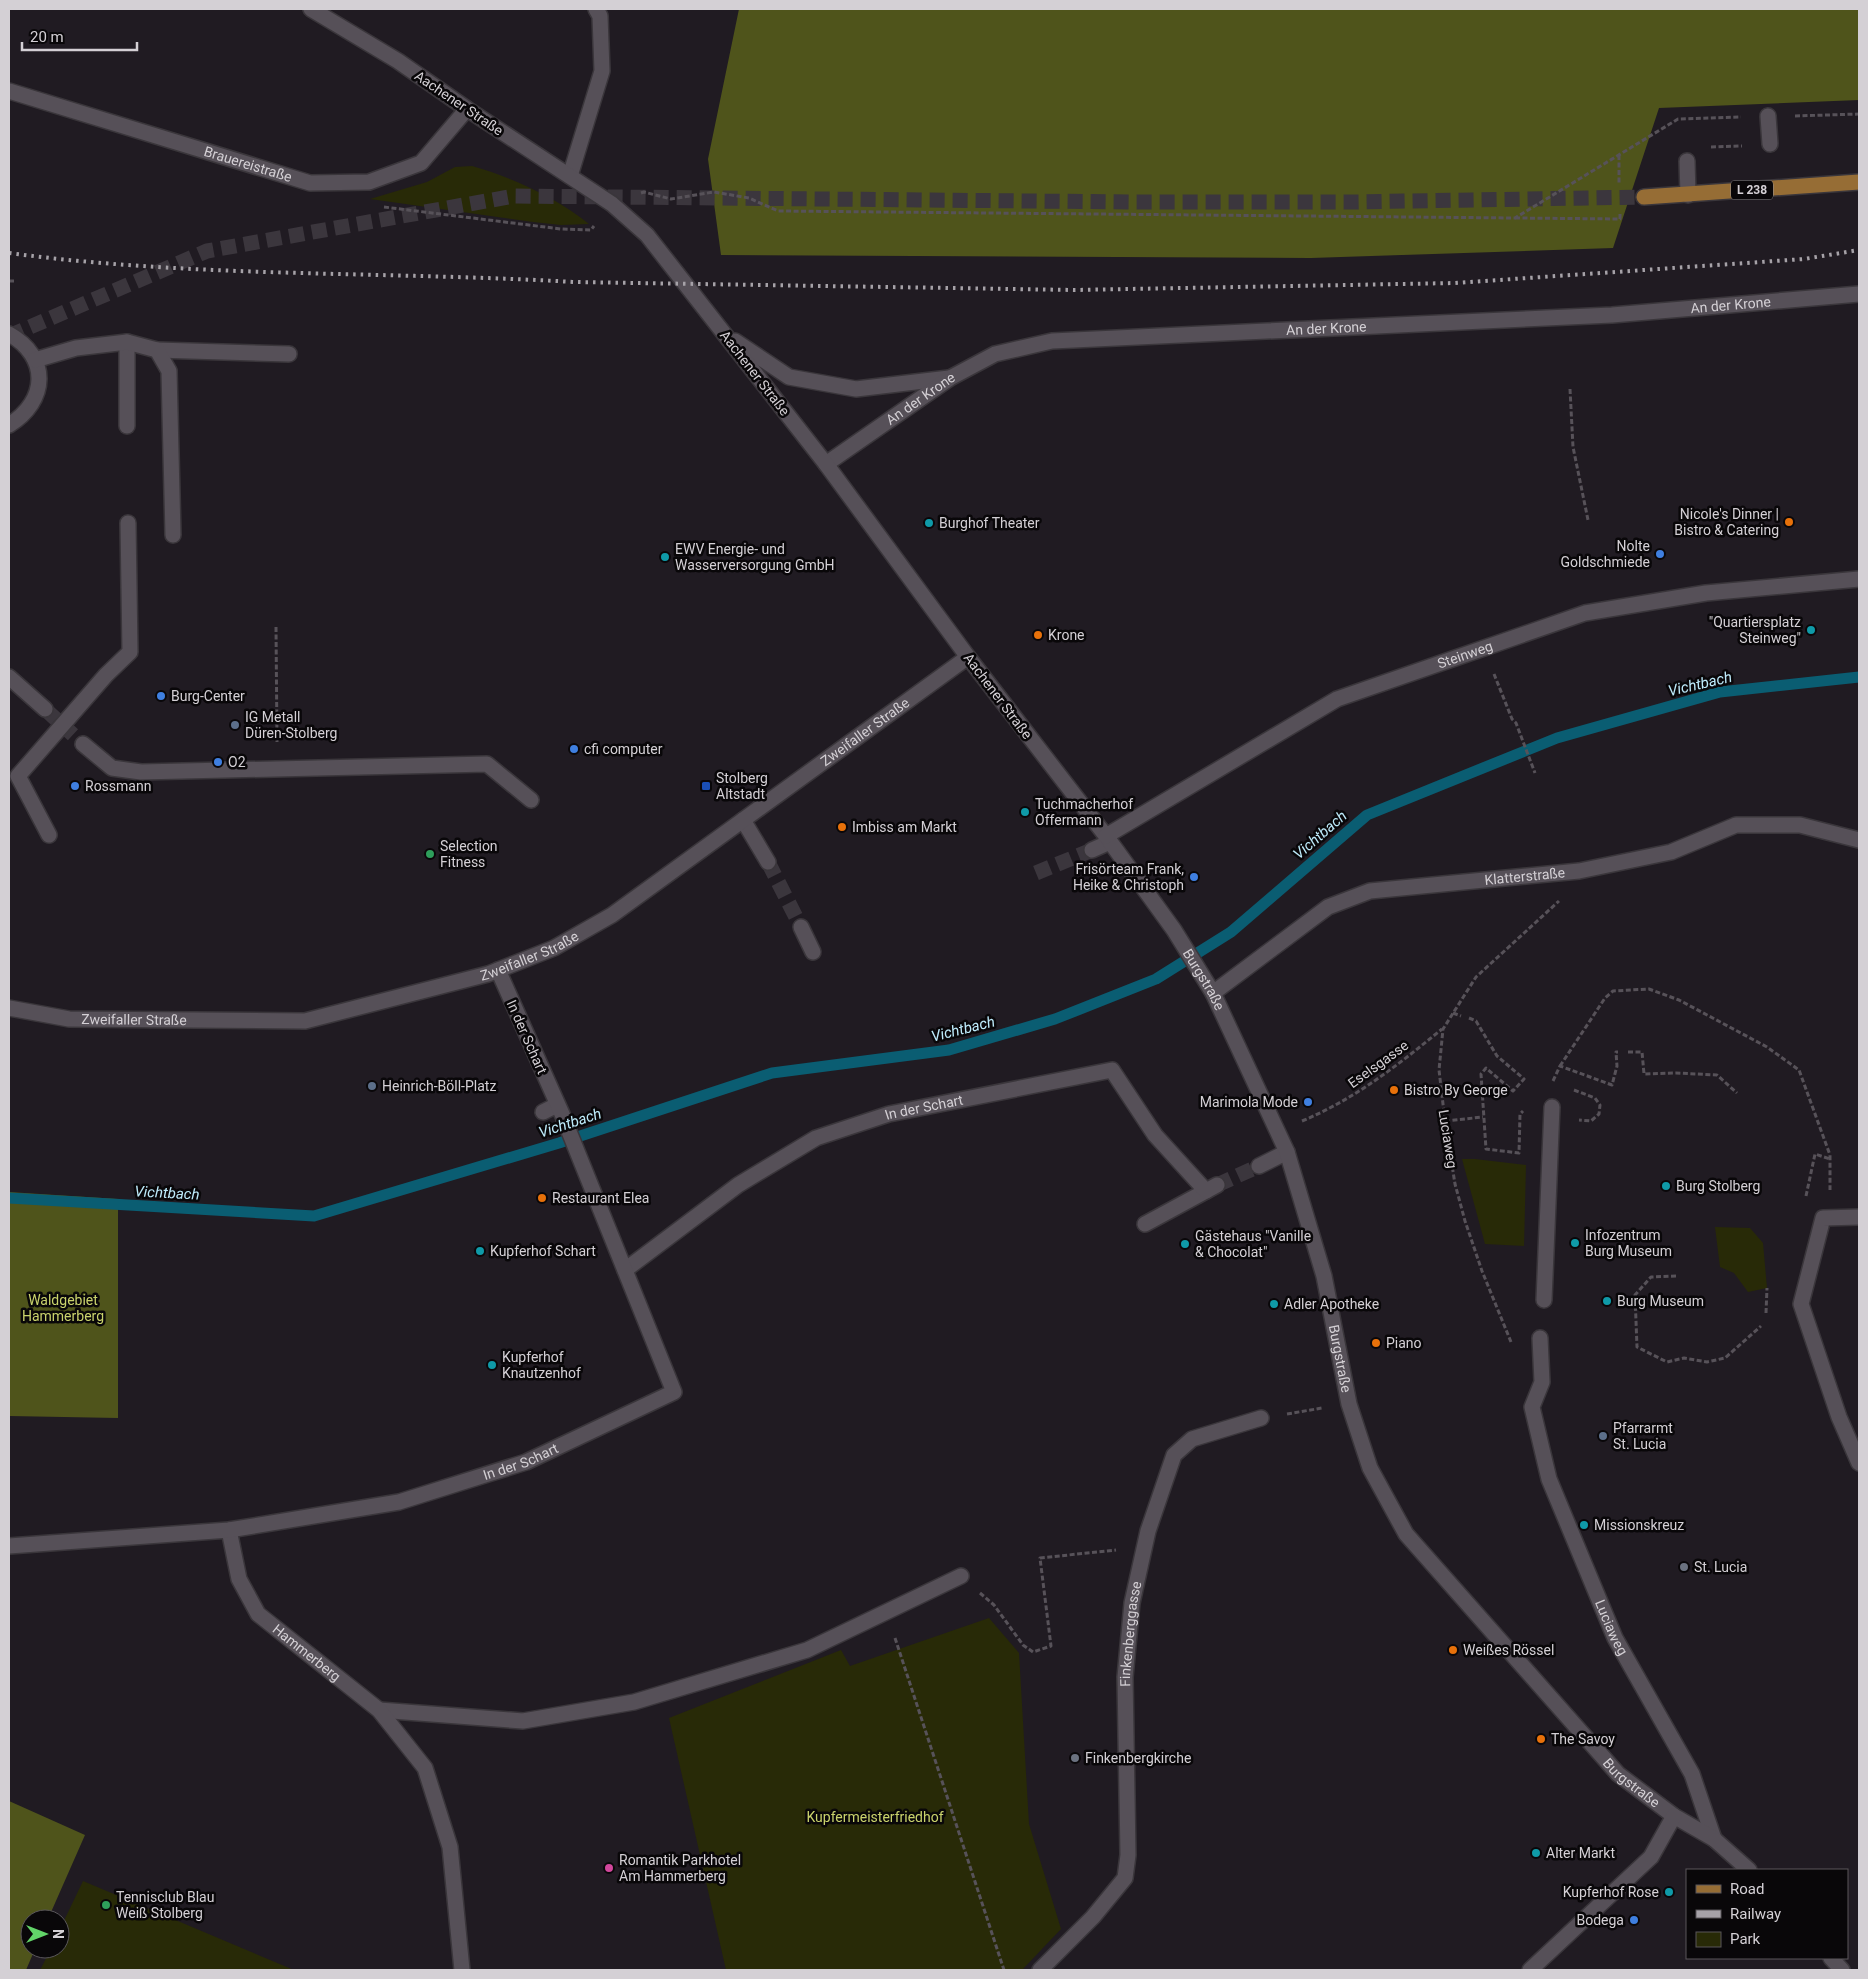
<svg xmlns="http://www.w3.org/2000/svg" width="1868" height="1979" font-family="Roboto,sans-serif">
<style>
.green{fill:#282a07}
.forest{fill:#4f541b}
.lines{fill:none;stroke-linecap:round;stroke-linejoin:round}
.stream{stroke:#0a5d72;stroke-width:11}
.pedestrian-tunnel{stroke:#3b363d;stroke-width:15;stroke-dasharray:15 8;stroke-linecap:butt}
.primary-tunnel{stroke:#3b363d;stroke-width:15;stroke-dasharray:15 8;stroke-linecap:butt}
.service-casing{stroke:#3a363b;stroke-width:18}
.pedestrian-casing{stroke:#3a363b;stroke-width:18}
.minor-casing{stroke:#3a363b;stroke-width:18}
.tertiary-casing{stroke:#3a363b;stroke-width:18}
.primary-casing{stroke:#3a363b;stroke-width:18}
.path{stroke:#575259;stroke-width:3;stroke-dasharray:5 2.5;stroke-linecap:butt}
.service{stroke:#565058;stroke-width:15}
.pedestrian{stroke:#565058;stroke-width:15}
.minor{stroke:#565058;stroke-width:15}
.tertiary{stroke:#565058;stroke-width:15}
.primary{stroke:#966d35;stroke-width:15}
.rail{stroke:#a6a2a8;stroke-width:4;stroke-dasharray:2.5 5;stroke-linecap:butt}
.food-dot{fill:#e8710a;stroke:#090709;stroke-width:2}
.culture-dot{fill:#0f9aa8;stroke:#090709;stroke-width:2}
.shop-dot{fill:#3f7fe0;stroke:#090709;stroke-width:2}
.service-dot{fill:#5c6f8a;stroke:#090709;stroke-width:2}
.transit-dot{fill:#1a4fb4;stroke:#090709;stroke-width:2}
.leisure-dot{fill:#2e9e5b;stroke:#090709;stroke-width:2}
.worship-dot{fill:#6b7280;stroke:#090709;stroke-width:2}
.hotel-dot{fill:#d1479c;stroke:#090709;stroke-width:2}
.labels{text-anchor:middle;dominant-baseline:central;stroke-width:5;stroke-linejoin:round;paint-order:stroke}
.shield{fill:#090709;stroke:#979498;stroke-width:1}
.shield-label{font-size:12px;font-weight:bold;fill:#d4d0d5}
.street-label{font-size:14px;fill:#d4d0d5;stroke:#090709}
.poi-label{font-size:14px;fill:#d4d0d5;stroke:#090709;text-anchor:start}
.park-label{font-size:14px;fill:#cad36c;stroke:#090709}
.water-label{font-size:15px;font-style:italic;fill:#beebfb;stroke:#090709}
</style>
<rect width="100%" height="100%" fill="#201b22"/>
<!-- green -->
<g class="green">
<path d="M472 166C511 177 557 198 589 224L561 225 533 222 370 199 427 182 455 167Z"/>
<path d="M1462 1159H1475L1526 1165 1524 1246 1485 1244Z"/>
<path d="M1715 1227 1750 1228 1763 1243 1767 1288 1748 1292 1734 1273 1720 1267Z"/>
<path d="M989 1618 1019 1653 1029 1824 1061 1929 1022 1970H726L669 1718 841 1650 850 1666Z"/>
<path d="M83 1881 294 1970H40L51 1949H60V1929Z"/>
</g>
<!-- forest -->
<g class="forest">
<path d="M739 9H1859V100L1659 108 1613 248 1311 258 721 255 708 159Z"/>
<path d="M9 1192 118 1199V1418L9 1416Z"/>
<path d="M9 1801 85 1835 48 1919H30V1949H35L26 1970H9Z"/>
</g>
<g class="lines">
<!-- stream -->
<path class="stream" d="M9 1198 314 1216 559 1143 772 1073 949 1050 1055 1019 1156 979 1231 932 1367 815 1557 738 1720 692 1859 677"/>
<!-- pedestrian-tunnel -->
<g class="pedestrian-tunnel">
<path d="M45 709 83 744"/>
<path d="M768 862 801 927"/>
<path d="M1036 873 1092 850"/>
<path d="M1217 1185 1259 1166"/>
</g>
<!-- primary-tunnel -->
<path class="primary-tunnel" d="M9 336 207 251 514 196 1135 202H1353L1644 197"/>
<!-- service casing -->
<g class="service-casing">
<g id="service">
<path d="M1768 116 1770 144"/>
<path d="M1687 161 1688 195"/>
<path d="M570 176 602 71 600 16 596 9"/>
<path d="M9 334C50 357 48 401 9 425"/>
<path d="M127 342V426"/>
<path d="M157 350 289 354"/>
<path d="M35 360 76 348 127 342 157 350 169 371 173 535"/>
<path d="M49 835 18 776 106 675 130 652 128 523"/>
<path d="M1859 1217 1823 1218 1801 1304 1839 1417 1859 1463"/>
<path d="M1544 1300 1552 1107"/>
<path id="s1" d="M1540 1338 1542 1382 1532 1407 1549 1479 1615 1638 1692 1774 1714 1839"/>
<path d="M379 1710 523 1721 634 1702 807 1650 961 1576"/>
</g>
</g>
<!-- pedestrian casing -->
<g class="pedestrian-casing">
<g id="pedestrian">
<path d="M9 677 45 709"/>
<path d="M83 744 112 768 141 772 487 764 531 800"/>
<path d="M743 820 768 862"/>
<path d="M1092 850 1110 842"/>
<path d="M801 927 813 952"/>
<path d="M543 1112 557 1105"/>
<path d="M1259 1166 1287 1152"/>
<path d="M1145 1224 1206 1191"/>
<path id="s2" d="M625 1270 738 1185 816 1138 889 1114 1112 1070 1155 1135 1206 1191 1217 1185"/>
</g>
</g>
<!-- minor casing -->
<g class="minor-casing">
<g id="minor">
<path id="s3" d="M9 91 310 183 369 182 421 163 467 109"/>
<path id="s4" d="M968 657 1106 836 1174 930 1213 993 1287 1152 1324 1276 1349 1404 1370 1468 1406 1534 1618 1774 1674 1816 1714 1839 1749 1870"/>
<path id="s5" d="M1106 836 1337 699 1585 613 1706 593 1859 579"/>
<path id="s6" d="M1213 993 1328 907 1370 891 1579 871 1671 852 1736 825H1800L1859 840"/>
<path id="s7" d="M229 1530 239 1579 258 1614 379 1710 425 1768 450 1847 462 1970"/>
<path id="s8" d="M9 1546 229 1530 399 1502 526 1462 674 1392 562 1114 498 970"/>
<path d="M1831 1958 1842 1970"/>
<path id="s9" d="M1040 1970 1093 1917 1125 1878 1128 1855 1125 1677 1132 1603 1148 1531 1174 1455 1192 1439 1261 1418"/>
<path d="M1530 1970 1651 1857 1674 1816"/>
</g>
</g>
<!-- tertiary casing -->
<g class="tertiary-casing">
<g id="tertiary">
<path d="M735 341 789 377 856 389 949 378"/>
<path id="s10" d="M826 464 950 378 995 354 1052 341 1612 315 1859 294"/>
<path id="s11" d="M9 1008 69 1019 305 1021 488 974 554 948 612 915 968 657 826 464 647 235 612 204 467 109 398 61 311 9"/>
</g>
</g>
<!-- primary casing -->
<g class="primary-casing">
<path id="primary" d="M1644 197 1859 182"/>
</g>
<!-- path -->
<g class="path">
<path d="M1795 116 1859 114"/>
<path d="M1711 147 1742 146"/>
<path d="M1619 155V184"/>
<path d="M641 193 644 192 671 199 714 192 749 198 778 211 1515 218 1678 119 1741 117"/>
<path d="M384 207 561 229 591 230 594 226"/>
<path d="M1515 218 1620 219V212"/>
<path d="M9 281H16"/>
<path d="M1570 389 1573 447 1588 520"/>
<path d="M276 627 277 742"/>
<path d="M1494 674 1512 719 1516 723 1535 773"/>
<path d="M1453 1013 1461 1016"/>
<path d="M1469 1018 1476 1021 1497 1056 1524 1079 1513 1091 1486 1068 1481 1074 1486 1149 1519 1153 1520 1114 1523 1111"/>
<path d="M1628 1052H1642L1644 1074 1676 1073 1717 1075 1737 1093"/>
<path d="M1560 1066 1605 998 1613 991 1649 989 1679 1000 1767 1047 1799 1070 1830 1155V1190"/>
<path d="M1553 1081 1560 1066 1612 1085 1617 1066 1616 1052H1618"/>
<path d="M1574 1090 1595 1098 1600 1105 1599 1114 1591 1121 1579 1120"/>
<path d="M1302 1121C1355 1099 1398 1065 1442 1029"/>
<path d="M1445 1121 1483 1117"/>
<path d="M1806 1196 1815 1154 1830 1159"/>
<path d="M1676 1276 1651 1277 1635 1295 1637 1347 1667 1362 1684 1358 1707 1362 1725 1358 1761 1326"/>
<path d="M1766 1313 1767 1288"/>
<path d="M1511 1342 1482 1271 1465 1221 1455 1184 1445 1121 1439 1070 1443 1029 1476 977 1559 901"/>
<path d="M1287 1414 1322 1408"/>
<path d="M980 1593 994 1605 1023 1645 1033 1652 1051 1646 1040 1558 1116 1550"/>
<path d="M895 1638 1004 1970"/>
</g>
<!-- service -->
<use href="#service" class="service"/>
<!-- pedestrian -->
<use href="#pedestrian" class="pedestrian"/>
<!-- minor -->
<use href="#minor" class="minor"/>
<!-- tertiary -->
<use href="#tertiary" class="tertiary"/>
<!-- primary -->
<use href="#primary" class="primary"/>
<!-- rail -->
<path class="rail" d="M9 253C196 278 386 271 574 282L1074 290 1455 283 1804 259 1859 250"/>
</g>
<!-- markers -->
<g class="food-dot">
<circle cx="1789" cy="522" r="5"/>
<circle cx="1038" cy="635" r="5"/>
<circle cx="842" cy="827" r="5"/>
<circle cx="1394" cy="1090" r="5"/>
<circle cx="542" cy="1198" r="5"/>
<circle cx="1376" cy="1343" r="5"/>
<circle cx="1453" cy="1650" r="5"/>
<circle cx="1541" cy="1739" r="5"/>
</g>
<g class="culture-dot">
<circle cx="929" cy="523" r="5"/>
<circle cx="665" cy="557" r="5"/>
<circle cx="1811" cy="630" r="5"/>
<circle cx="1025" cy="812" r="5"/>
<circle cx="1666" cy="1186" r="5"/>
<circle cx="1575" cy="1243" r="5"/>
<circle cx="1185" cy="1244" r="5"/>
<circle cx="480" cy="1251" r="5"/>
<circle cx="1607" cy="1301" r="5"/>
<circle cx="1274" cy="1304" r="5"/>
<circle cx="492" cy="1365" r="5"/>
<circle cx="1584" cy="1525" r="5"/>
<circle cx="1536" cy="1853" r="5"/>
<circle cx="1669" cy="1892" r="5"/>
</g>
<g class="shop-dot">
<circle cx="1660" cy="554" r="5"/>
<circle cx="161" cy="696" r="5"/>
<circle cx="574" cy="749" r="5"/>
<circle cx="218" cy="762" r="5"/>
<circle cx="75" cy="786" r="5"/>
<circle cx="1194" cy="877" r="5"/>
<circle cx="1308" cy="1102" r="5"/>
<circle cx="1634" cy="1920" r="5"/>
</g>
<g class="service-dot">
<circle cx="235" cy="725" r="5"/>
<circle cx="372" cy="1086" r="5"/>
<circle cx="1603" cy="1436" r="5"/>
</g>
<rect class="transit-dot" x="701" y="781" width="10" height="10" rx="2.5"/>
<g class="leisure-dot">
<circle cx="430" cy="854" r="5"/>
<circle cx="106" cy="1905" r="5"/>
</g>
<g class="worship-dot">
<circle cx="1684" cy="1567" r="5"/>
<circle cx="1075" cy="1758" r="5"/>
</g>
<circle class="hotel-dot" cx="609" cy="1868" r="5"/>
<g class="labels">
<!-- shield labels -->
<rect class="shield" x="1731" y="180.5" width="42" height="19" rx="4"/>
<g class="shield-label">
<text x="1752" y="190">L 238</text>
</g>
<!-- street labels -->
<g class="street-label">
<text transform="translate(459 103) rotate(34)">Aachener Straße</text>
<text stroke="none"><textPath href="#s3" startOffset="250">Brauereistraße</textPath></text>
<text stroke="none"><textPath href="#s10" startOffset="940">An der Krone</textPath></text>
<text stroke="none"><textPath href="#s10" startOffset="535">An der Krone</textPath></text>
<text transform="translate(755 373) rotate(52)">Aachener Straße</text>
<text stroke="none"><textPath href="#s10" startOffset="115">An der Krone</textPath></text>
<text stroke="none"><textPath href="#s5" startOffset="404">Steinweg</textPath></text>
<text transform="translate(998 696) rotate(53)">Aachener Straße</text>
<text stroke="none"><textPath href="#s11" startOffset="936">Zweifaller Straße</textPath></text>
<text stroke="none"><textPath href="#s6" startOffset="344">Klatterstraße</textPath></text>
<text stroke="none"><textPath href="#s11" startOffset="531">Zweifaller Straße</textPath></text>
<text stroke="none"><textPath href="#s4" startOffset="400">Burgstraße</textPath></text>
<text stroke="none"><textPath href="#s11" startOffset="126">Zweifaller Straße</textPath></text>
<text transform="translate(527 1037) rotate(66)">In der Schart</text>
<text transform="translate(1378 1064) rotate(-36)">Eselsgasse</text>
<text stroke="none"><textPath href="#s2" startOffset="345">In der Schart</textPath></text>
<text transform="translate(1448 1139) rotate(81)">Luciaweg</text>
<text stroke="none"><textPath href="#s4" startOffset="805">Burgstraße</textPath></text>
<text stroke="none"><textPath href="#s8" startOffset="521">In der Schart</textPath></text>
<text stroke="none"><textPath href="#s1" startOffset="306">Luciaweg</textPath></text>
<text stroke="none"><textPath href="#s9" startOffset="370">Finkenberggasse</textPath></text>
<text stroke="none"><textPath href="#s7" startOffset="152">Hammerberg</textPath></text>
<text stroke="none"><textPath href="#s4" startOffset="1330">Burgstraße</textPath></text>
</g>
<!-- poi labels -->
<g class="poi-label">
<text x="1779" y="514" text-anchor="end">Nicole's Dinner |<tspan x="1779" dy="16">Bistro &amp; Catering</tspan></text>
<text x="939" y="523">Burghof Theater</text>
<text x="1650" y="546" text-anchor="end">Nolte<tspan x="1650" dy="16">Goldschmiede</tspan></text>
<text x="675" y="549">EWV Energie- und<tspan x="675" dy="16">Wasserversorgung GmbH</tspan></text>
<text x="1801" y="622" text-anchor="end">"Quartiersplatz<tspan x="1801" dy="16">Steinweg"</tspan></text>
<text x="1048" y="635">Krone</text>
<text x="171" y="696">Burg-Center</text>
<text x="245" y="717">IG Metall<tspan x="245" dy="16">Düren-Stolberg</tspan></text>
<text x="584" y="749">cfi computer</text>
<text x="228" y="762">O2</text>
<text x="716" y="778">Stolberg<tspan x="716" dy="16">Altstadt</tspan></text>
<text x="85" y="786">Rossmann</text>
<text x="1035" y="804">Tuchmacherhof<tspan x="1035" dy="16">Offermann</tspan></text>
<text x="852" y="827">Imbiss am Markt</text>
<text x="440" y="846">Selection<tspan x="440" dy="16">Fitness</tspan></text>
<text x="1184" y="869" text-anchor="end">Frisörteam Frank,<tspan x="1184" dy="16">Heike &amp; Christoph</tspan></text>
<text x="382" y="1086">Heinrich-Böll-Platz</text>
<text x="1404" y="1090">Bistro By George</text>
<text x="1298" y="1102" text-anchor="end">Marimola Mode</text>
<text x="1676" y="1186">Burg Stolberg</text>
<text x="552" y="1198">Restaurant Elea</text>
<text x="1585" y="1235">Infozentrum<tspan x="1585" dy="16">Burg Museum</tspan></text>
<text x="1195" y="1236">Gästehaus "Vanille<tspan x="1195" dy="16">&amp; Chocolat"</tspan></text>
<text x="490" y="1251">Kupferhof Schart</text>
<text x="1617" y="1301">Burg Museum</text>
<text x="1284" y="1304">Adler Apotheke</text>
<text x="1386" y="1343">Piano</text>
<text x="502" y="1357">Kupferhof<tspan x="502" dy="16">Knautzenhof</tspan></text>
<text x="1613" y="1428">Pfarrarmt<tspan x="1613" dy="16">St. Lucia</tspan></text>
<text x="1594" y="1525">Missionskreuz</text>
<text x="1694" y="1567">St. Lucia</text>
<text x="1463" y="1650">Weißes Rössel</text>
<text x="1551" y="1739">The Savoy</text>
<text x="1085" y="1758">Finkenbergkirche</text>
<text x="1546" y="1853">Alter Markt</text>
<text x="619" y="1860">Romantik Parkhotel<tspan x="619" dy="16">Am Hammerberg</tspan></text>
<text x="1659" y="1892" text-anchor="end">Kupferhof Rose</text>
<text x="116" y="1897">Tennisclub Blau<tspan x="116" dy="16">Weiß Stolberg</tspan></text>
<text x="1624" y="1920" text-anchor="end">Bodega</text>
</g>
<!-- park labels -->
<g class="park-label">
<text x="63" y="1300">Waldgebiet<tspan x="63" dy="16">Hammerberg</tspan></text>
<text x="875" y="1817">Kupfermeisterfriedhof</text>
</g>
<!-- water labels -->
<g class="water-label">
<text transform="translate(1700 684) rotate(-13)">Vichtbach</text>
<text transform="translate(1320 835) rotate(-41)">Vichtbach</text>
<text transform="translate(963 1029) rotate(-14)">Vichtbach</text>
<text transform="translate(570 1123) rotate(-18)">Vichtbach</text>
<text transform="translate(167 1193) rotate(3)">Vichtbach</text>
</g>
</g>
<!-- border -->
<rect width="1868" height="1979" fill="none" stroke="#d4d0d5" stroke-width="20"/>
<!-- legend -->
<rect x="1686" y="1869" width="162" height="90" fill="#090709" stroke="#5a575b"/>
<rect x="1696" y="1885" width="25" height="8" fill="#966d35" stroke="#5a575b"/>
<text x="1730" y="1894" font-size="15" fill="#d4d0d5">Road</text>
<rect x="1696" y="1910" width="25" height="8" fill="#a6a2a8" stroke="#5a575b"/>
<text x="1730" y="1919" font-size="15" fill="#d4d0d5">Railway</text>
<rect x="1696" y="1932" width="25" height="15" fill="#282a07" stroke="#5a575b"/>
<text x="1730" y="1944" font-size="15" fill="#d4d0d5">Park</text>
<!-- north arrow -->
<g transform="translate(45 1934) rotate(90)"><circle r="24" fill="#090709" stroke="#5a575b"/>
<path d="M0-4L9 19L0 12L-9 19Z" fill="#62d469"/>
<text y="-8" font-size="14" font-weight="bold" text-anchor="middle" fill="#d4d0d5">N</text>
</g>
<!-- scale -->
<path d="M22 42v8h115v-8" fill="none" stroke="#d4d0d5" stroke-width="2.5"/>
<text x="30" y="42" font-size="15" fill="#d4d0d5" stroke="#090709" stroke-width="4" paint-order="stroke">20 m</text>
</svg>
